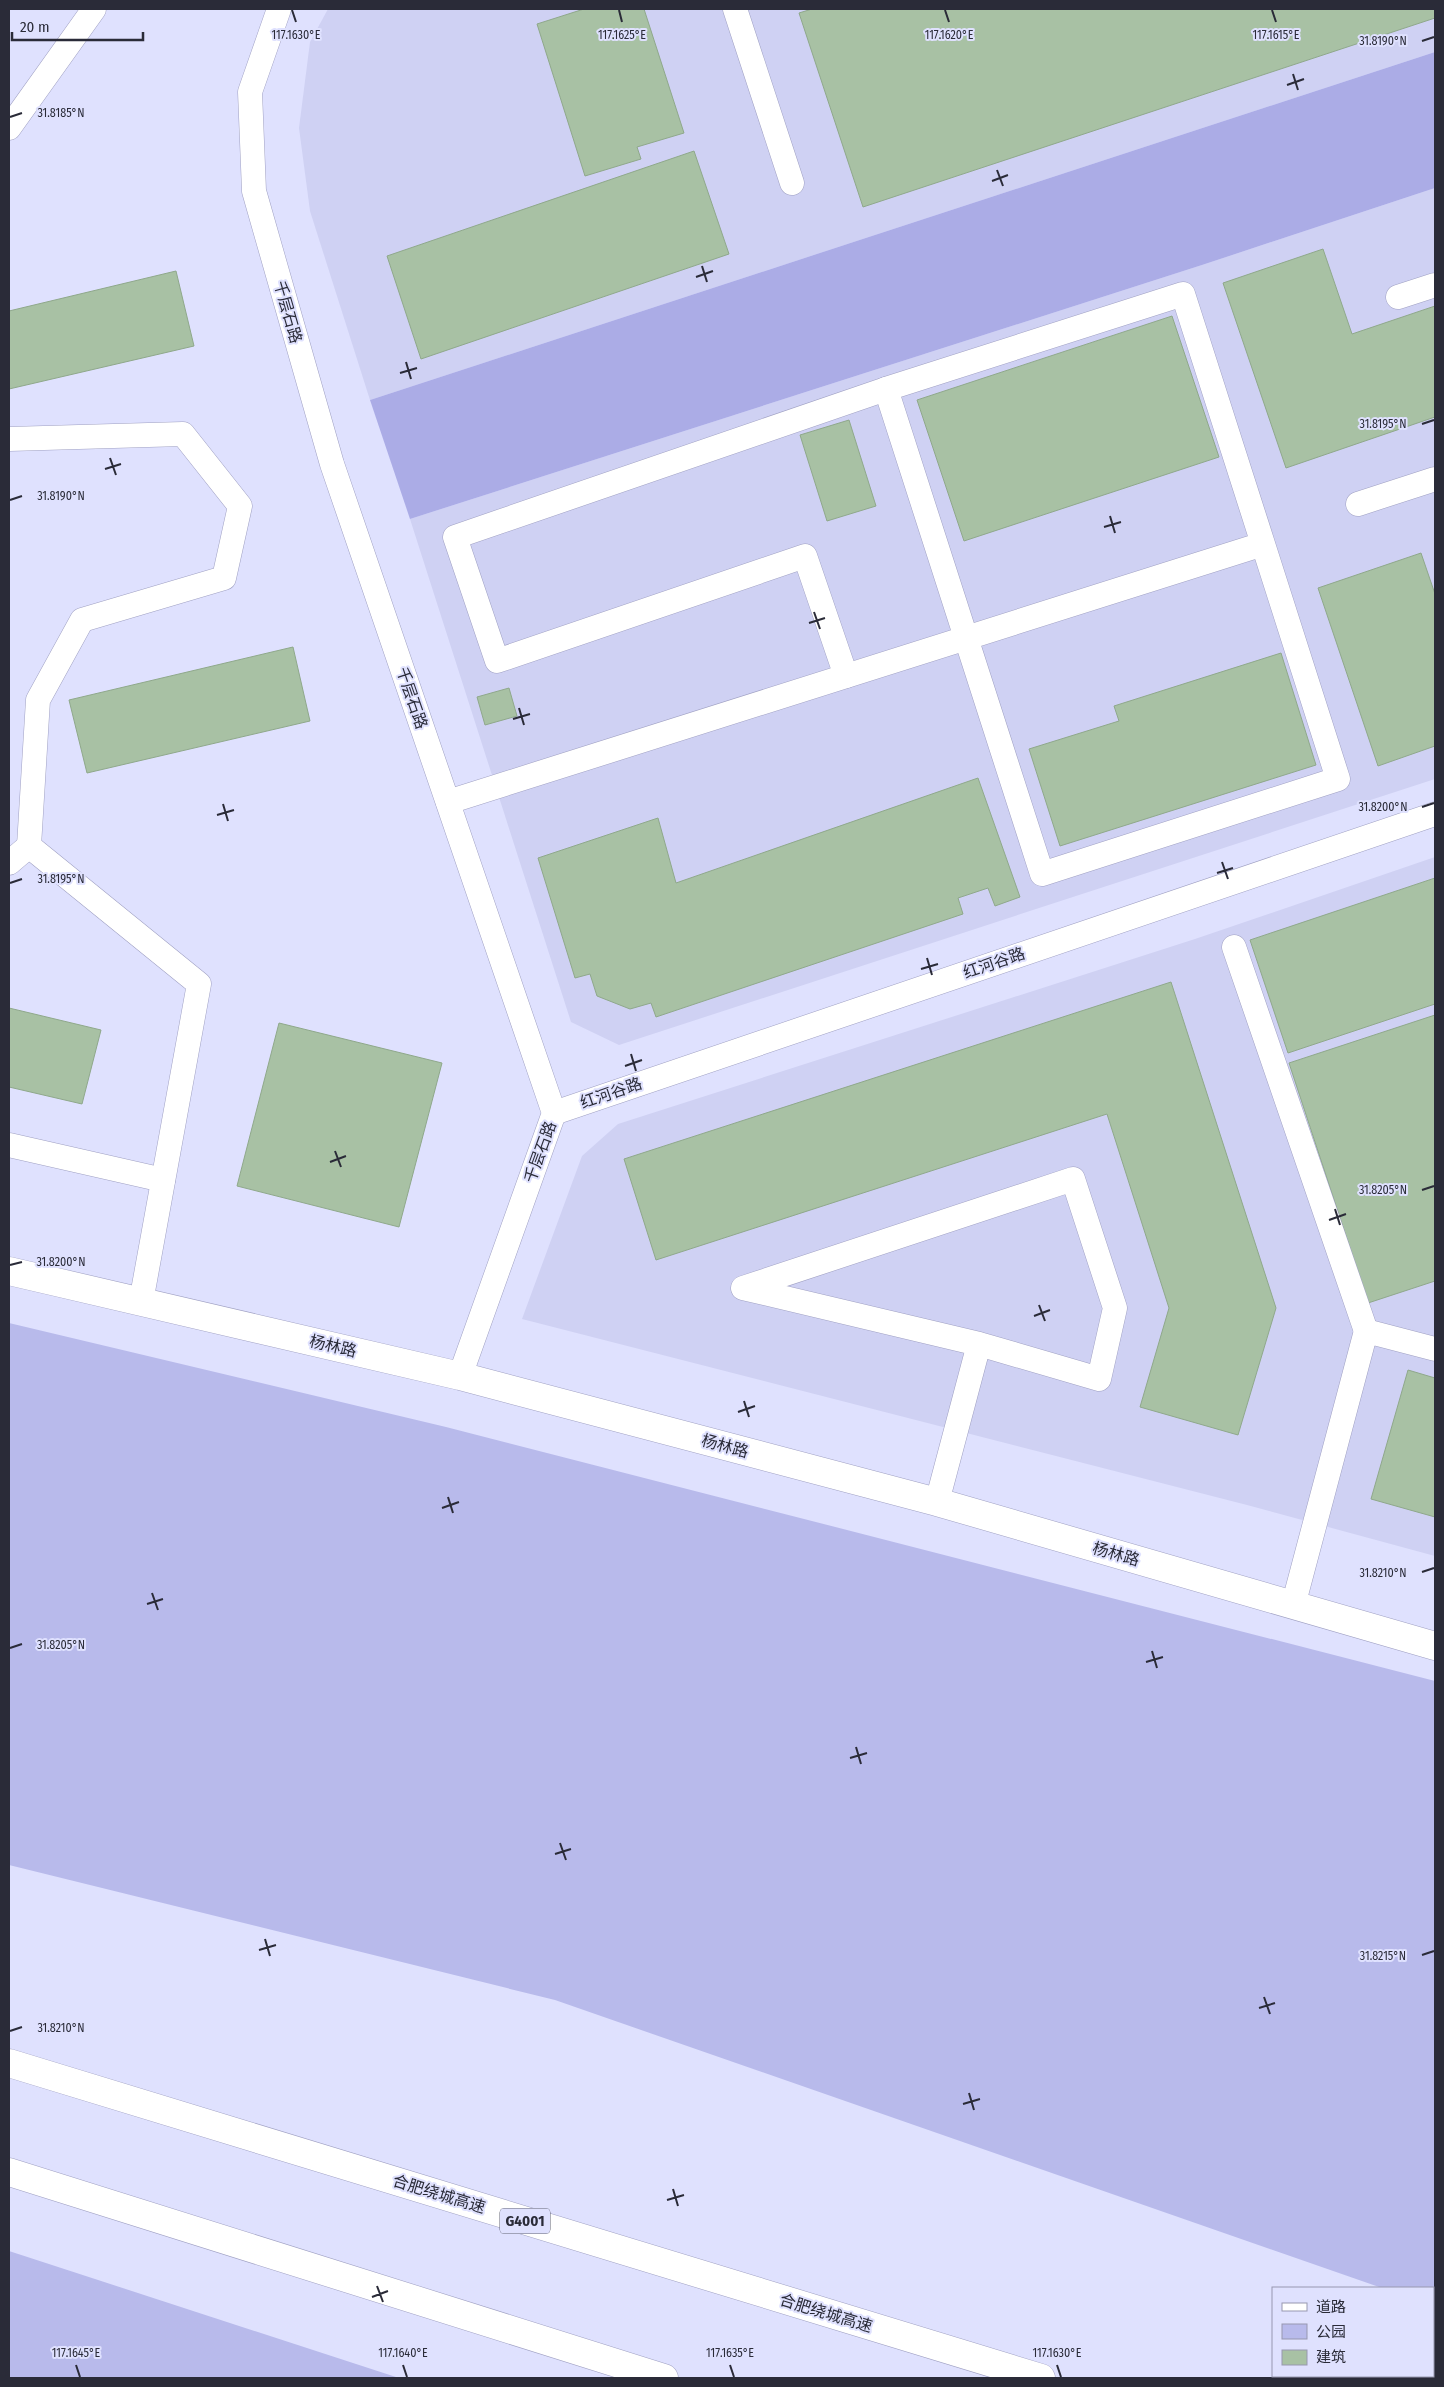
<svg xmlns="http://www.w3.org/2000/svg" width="1444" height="2387" font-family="'Fira Sans Condensed','Noto Sans SC',sans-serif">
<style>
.built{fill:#cfd1f3}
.green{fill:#b8baeb}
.forest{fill:#abace6}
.building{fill:#a8c1a4;stroke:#8fa88b}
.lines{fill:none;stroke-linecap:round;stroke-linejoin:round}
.lane-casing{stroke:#a0a1c3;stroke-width:25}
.secondary-casing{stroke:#a0a1c3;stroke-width:29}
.highway-casing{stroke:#a0a1c3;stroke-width:29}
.lane{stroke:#fff;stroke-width:24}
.secondary{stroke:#fff;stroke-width:28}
.highway{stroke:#fff;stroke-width:28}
.ticks{fill:none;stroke:#2a2b38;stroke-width:2}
.labels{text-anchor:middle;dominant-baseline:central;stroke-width:4;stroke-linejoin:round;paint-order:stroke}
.shield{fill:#dfe1fe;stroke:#606273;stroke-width:1}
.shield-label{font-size:15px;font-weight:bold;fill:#2a2b38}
.street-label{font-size:16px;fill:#2a2b38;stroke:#dfe1fe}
.ticks-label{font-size:12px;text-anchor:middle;fill:#2a2b38;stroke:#dfe1fe;stroke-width:4;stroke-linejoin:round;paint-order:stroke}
</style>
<rect width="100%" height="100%" fill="#dfe1fe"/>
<!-- built -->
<g class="built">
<path d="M328 9H1435V52L370 400 310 211 299 128 310 42Z"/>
<path d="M1435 188V779L619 1045 571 1022 410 519 1202 265Z"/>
<path d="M1435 857V1556L1247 1505 522 1319 582 1156 618 1124 1195 939Z"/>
</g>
<!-- green -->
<g class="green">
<path d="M9 1323 446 1427 1435 1681V2307L1433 2306V2288H1382L555 2000 9 1865Z"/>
<path d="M9 2251 399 2378H9Z"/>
</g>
<!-- forest -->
<path class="forest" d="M1435 52V188L1202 265 410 519 370 400Z"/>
<!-- building -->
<g class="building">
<path d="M584 9H644L684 133 637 147 641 159 585 176 537 24Z"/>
<path d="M812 9H1435V18L863 207 799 13Z"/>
<path d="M694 151 729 254 421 359 387 256Z"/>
<path d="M1323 249 1352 334 1435 306V417L1286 468 1223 283Z"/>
<path d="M176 271 194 346 9 389V311Z"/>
<path d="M1172 316 1219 457 964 541 917 400Z"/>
<path d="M849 420 876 506 827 521 800 435Z"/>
<path d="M1421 553 1435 594V746L1378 766 1318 588Z"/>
<path d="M293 647 310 721 87 773 69 700Z"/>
<path d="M1281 653 1316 765 1060 846 1029 749 1119 721 1114 706Z"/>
<path d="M509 688 517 716 485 725 477 697Z"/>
<path d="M978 778 1020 897 995 906 988 888 958 898 963 914 656 1017 651 1003 630 1009 597 996 590 974 575 978 538 858 658 818 676 883Z"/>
<path d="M1435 878V1004L1288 1053 1250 940Z"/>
<path d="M1171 982 1276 1308 1238 1435 1140 1407 1169 1308 1107 1114 656 1260 624 1159Z"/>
<path d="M9 1008 101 1030 82 1104 9 1087Z"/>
<path d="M1435 1015V1281L1368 1303 1289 1063Z"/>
<path d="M279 1023 442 1063 399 1227 237 1186Z"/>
<path d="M1408 1370 1435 1378V1517L1371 1499Z"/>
</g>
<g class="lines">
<!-- lane casing -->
<g class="lane-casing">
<g id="lane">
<path d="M279 9 250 92 254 191 332 464 554 1113 460 1376"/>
<path d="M735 9 792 183"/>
<path d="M9 128 94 9"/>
<path d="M1398 297 1435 285"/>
<path d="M9 439 183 434 240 506 224 578 82 620 38 700 29 846 199 984 141 1302"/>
<path d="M1358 504 1435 479"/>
<path d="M846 676 805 556 497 661 455 537 886 389"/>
<path d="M448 802 1263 544 1338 779 1042 874 886 389 1183 294 1263 544"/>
<path d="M9 863 29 846"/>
<path d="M1234 947 1366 1331"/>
<path d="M554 1113 1435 814"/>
<path d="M9 1145 163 1180"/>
<path d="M937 1502 979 1344 1099 1379 1115 1308 1073 1179 743 1288 979 1344"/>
<path d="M1293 1606 1366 1331 1435 1349"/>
</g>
</g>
<!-- secondary casing -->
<g class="secondary-casing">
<path id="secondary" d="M9 1271 460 1376 937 1502 1435 1646"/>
</g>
<!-- highway casing -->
<g class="highway-casing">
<g id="highway">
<path d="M9 2063 1041 2378"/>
<path d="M9 2172 664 2378"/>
</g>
</g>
<!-- lane -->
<use href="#lane" class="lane"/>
<!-- secondary -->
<use href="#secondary" class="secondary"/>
<!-- highway -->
<use href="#highway" class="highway"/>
</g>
<!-- ticks -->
<path class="ticks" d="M292 10 296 22M619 10 622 22M945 10 949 22M1272 10 1276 22M1422 41 1434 37M1293 74 1298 90M1287 85 1304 79M10 117 22 113M997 170 1003 186M992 181 1008 175M702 266 707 282M696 277 713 271M406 362 411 379M400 373 417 368M1422 424 1434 420M110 458 116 475M105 469 121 464M10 500 22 496M1110 516 1115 533M1104 527 1121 522M814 612 820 629M809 623 825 618M519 708 524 725M513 719 530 714M223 804 228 821M1422 807 1434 803M217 815 234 810M1222 862 1228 879M1217 873 1233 868M10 883 22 879M927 958 932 975M921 969 938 964M631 1054 636 1071M625 1066 642 1060M335 1151 341 1167M330 1162 346 1156M1422 1190 1434 1186M1335 1209 1340 1225M1329 1220 1346 1214M10 1265 22 1262M1039 1305 1045 1321M1034 1316 1050 1310M744 1401 749 1417M738 1412 755 1406M448 1497 453 1513M442 1508 459 1502M1422 1572 1434 1568M152 1593 158 1610M147 1604 163 1599M10 1648 22 1644M1152 1651 1157 1668M1146 1662 1163 1657M856 1747 861 1764M850 1758 867 1753M560 1843 566 1860M555 1854 571 1849M265 1939 270 1956M259 1950 276 1945M1422 1955 1434 1951M1264 1997 1270 2014M1259 2008 1275 2003M10 2031 22 2027M969 2093 974 2110M963 2104 980 2099M673 2189 678 2206M667 2200 684 2195M377 2286 383 2302M372 2297 388 2291M76 2365 80 2377M403 2365 407 2377M730 2365 734 2377M1057 2365 1061 2377"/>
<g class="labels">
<!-- shield labels -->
<rect class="shield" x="500" y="2208.5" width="50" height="25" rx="4"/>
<g class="shield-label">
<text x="525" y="2221">G4001</text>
</g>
<!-- street labels -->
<g class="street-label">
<text transform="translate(288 312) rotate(74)">千层石路</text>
<text transform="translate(412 698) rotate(71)">千层石路</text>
<text transform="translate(994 963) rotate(-19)">红河谷路</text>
<text transform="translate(611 1093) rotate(-19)">红河谷路</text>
<text transform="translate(540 1152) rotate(-70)">千层石路</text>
<text transform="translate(333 1346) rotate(13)">杨林路</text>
<text transform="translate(725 1446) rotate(15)">杨林路</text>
<text transform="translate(1116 1554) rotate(16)">杨林路</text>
<text transform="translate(439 2194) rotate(17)">合肥绕城高速</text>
<text transform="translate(826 2313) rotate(17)">合肥绕城高速</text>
</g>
</g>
<g class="ticks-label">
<text x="296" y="39">117.1630°E</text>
<text x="622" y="39">117.1625°E</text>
<text x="949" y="39">117.1620°E</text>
<text x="1276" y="39">117.1615°E</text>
<text x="1383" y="45">31.8190°N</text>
<text x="61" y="117">31.8185°N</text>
<text x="1383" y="428">31.8195°N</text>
<text x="61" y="500">31.8190°N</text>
<text x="1383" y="811">31.8200°N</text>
<text x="61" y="883">31.8195°N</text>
<text x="1383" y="1194">31.8205°N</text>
<text x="61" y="1266">31.8200°N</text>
<text x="1383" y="1577">31.8210°N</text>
<text x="61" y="1649">31.8205°N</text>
<text x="1383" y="1960">31.8215°N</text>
<text x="61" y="2032">31.8210°N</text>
<text x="76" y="2357">117.1645°E</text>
<text x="403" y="2357">117.1640°E</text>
<text x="730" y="2357">117.1635°E</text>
<text x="1057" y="2357">117.1630°E</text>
</g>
<!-- border -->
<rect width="1444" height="2387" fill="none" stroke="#2a2b38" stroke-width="20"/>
<!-- legend -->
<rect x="1272" y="2287" width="162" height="90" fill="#dfe1fe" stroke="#9798af"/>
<rect x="1282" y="2303" width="25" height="8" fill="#ffffff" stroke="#9798af"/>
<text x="1316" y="2312" font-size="15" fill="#2a2b38">道路</text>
<rect x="1282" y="2324" width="25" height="15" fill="#b8baeb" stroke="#9798af"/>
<text x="1316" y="2337" font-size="15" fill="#2a2b38">公园</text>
<rect x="1282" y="2350" width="25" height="15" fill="#a8c1a4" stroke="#9798af"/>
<text x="1316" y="2362" font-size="15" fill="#2a2b38">建筑</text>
<!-- scale -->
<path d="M12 32v8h131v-8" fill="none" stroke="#2a2b38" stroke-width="2.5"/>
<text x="20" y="32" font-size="15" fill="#2a2b38" stroke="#dfe1fe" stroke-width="4" paint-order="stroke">20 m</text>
</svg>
